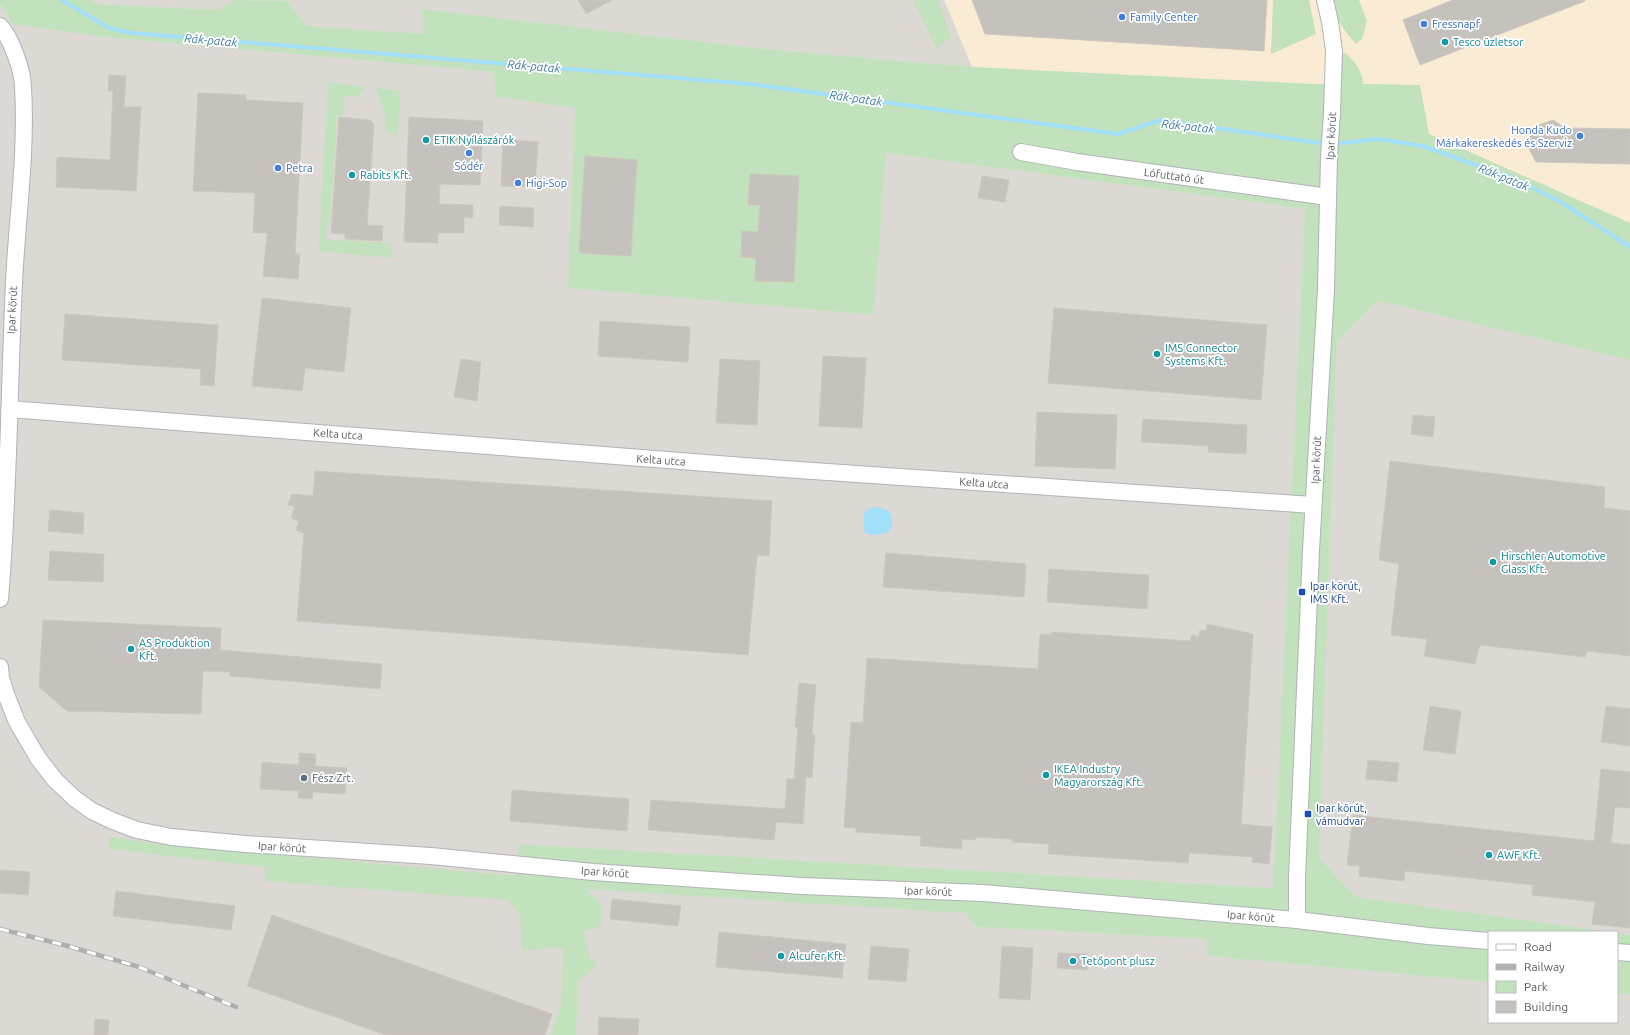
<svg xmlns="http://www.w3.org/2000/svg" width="1630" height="1035" font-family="Ubuntu,sans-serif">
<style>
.commercial{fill:#faecd4}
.industrial{fill:#dcd8d4}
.green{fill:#c2e1bd}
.water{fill:#a2dff8}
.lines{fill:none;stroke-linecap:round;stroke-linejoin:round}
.stream{stroke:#a2dff8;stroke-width:4}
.building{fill:#c5c1bc;stroke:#cec7be}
.street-casing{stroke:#b0b3b7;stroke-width:18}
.street{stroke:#fff;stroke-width:16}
.rail-casing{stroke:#aeafaf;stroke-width:4.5}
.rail{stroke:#fff;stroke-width:3;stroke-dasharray:9;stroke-linecap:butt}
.shop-dot{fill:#3f7fe0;stroke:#fff;stroke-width:1.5}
.culture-dot{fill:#0f9aa8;stroke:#fff;stroke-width:1.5}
.transit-dot{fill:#1a4fb4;stroke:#fff;stroke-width:1.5}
.service-dot{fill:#5c6f8a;stroke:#fff;stroke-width:1.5}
.labels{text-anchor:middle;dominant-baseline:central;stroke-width:3.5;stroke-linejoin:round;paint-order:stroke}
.shop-label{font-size:11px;fill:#366cbe;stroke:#fff;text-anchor:start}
.culture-label{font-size:11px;fill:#0d838f;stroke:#fff;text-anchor:start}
.street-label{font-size:11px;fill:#585d5f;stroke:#fff}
.transit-label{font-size:11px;fill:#164399;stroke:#fff;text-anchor:start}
.service-label{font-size:11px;fill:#4e5e75;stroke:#fff;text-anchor:start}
.water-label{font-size:12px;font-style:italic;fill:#407c9f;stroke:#fff}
</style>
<rect width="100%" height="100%" fill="#eae6df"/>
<!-- commercial -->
<path class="commercial" d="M944 0H1630V223L1429 134 1420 85 1313 84 972 67Z"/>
<!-- industrial -->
<g class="industrial">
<path d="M89 0H236L218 10 97 4Z"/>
<path d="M257 0H944L972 67 764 49 422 9 423 35 307 26 286 1Z"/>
<path d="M0 6 104 37 494 72 496 97 575 108 568 288 874 315 886 153 1305 209 1273 888 519 844 965 913 976 927 1207 939 1208 956 1489 982V1022H1617V994L1630 995V1035H0Z"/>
<path d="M1378 301 1630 360V935L1356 897 1319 858 1337 342Z"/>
</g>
<!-- green -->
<g class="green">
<path d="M0 0H89L97 4 218 10 236 0 286 1 307 26 423 34 422 9 764 49 972 67 1313 84H1338L1340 54 1346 53C1355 62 1363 72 1363 84L1420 85 1429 134 1630 223V360L1378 301 1337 342 1319 858 1356 897 1611 932H1489V982L1207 956V939L976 927 965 913 586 889 602 905V925L584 932 589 957 598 965 578 982 576 1035H551L562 1001 563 947 522 951 520 914 507 900 265 881V867L109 849V836L155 844 516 876 519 844 1273 888 1305 209 886 153 874 315 568 288 575 108 496 97 494 72 104 37 12 24 2 6H0Z"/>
<path d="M913 0H938L951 36 937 49Z"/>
<path d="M1273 0H1309L1316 34 1271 54Z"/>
<path d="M1331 0H1359L1367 21 1362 39 1356 44C1344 31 1335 18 1331 0Z"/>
<path d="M328 82 365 87C363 98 353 96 344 97L343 116 337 115 330 226H326V240L392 243 391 258 319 251Z"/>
<path d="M376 88 400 91 398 137 385 129V115Z"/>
<path d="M1617 933 1630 935V995L1617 994Z"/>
</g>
<!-- water -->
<path class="water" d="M874 507C891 508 895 516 890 531 881 535 872 537 864 532V514L868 509Z"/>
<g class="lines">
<!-- stream -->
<g class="stream">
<path d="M62 0 109 28 132 33 750 84 1118 134 1161 120 1326 144"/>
<path d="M1333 144 1379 139 1423 146 1512 178 1561 202 1630 247"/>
</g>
</g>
<!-- building -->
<g class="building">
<path d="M578 0H612L586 14Z"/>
<path d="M972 0H1267L1264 51 985 34Z"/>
<path d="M1453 0H1585V1L1420 65 1403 20Z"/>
<path d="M109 75 126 76 124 107H141L136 191 56 187 57 157 110 160 113 91H108Z"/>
<path d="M198 93 246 95V100L303 103 295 254H300L298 279 263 276 267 233H253L255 193 193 191Z"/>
<path d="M339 117 370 120 374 124 367 225 383 226 382 241 345 239V234L331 233Z"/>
<path d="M409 117 483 121 480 185 440 184 439 204 473 205V218L464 217V233H438V243L404 242Z"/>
<path d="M1553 120 1565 128 1630 129V164L1536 162 1526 143 1536 126Z"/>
<path d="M503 139 538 142 535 187 501 186Z"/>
<path d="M585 156 637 160 631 256 579 253Z"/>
<path d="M750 174 799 176 794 282 755 281 756 258 741 257 742 231 758 232 760 205H748Z"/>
<path d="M982 176 1009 180 1005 202 978 198Z"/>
<path d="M500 206 534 208 533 227 499 225Z"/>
<path d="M262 298 351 308 344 372 305 368 302 391 252 386Z"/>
<path d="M1054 308 1267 325 1261 400 1048 383Z"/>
<path d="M65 314 218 325 214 386 200 385 201 369 62 360Z"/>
<path d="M600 321 690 327 688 362 598 356Z"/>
<path d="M823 356 866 358 862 428 819 426Z"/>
<path d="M461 359 481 362 477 401 454 397Z"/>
<path d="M720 359 760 361 757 425 716 423Z"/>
<path d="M1037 412 1117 415 1115 469 1035 466Z"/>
<path d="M1413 415 1435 417 1433 437 1411 434Z"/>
<path d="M1143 419 1247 425 1246 454 1208 452 1209 446 1141 442Z"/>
<path d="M1390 461 1605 487 1604 508 1630 511V656L1587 651 1585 657 1480 645 1475 664 1424 656 1427 639 1391 635 1399 564 1379 560Z"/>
<path d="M315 471 772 501 769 556 757 555 748 655 297 621 304 533 296 530 299 521 291 518 295 507 288 505 292 494 313 496Z"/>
<path d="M50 510 84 513 83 534 48 531Z"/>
<path d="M50 551 104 554 103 582 48 580Z"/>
<path d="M886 553 1026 564 1024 597 883 587Z"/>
<path d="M1049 569 1149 575 1147 609 1047 602Z"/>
<path d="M43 620 221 628 220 650 382 664 380 689 230 676V672L203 671 201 714 67 711 39 687Z"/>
<path d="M1207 624 1253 634 1241 824 1272 827 1269 864 1252 862 1253 857 1189 853 1188 863 1048 854 1049 844 1012 842V839L976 837V840L962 839V849L920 846 921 836 856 832V828L844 827 851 722 863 723 867 658 1038 669 1040 634H1052V632L1190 641 1192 635 1199 637 1200 630 1206 631Z"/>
<path d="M799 683 816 685 812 734 815 735 812 778 806 777 803 824 776 822 774 840 648 830 651 800 785 809 787 779H794L798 727H795Z"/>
<path d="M1430 706 1461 711 1455 754 1423 750Z"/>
<path d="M1606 706 1630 709V746L1601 742Z"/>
<path d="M299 753 316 754 315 766 347 768 345 794 313 792 312 799 298 798 299 791 260 789 262 762 299 765Z"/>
<path d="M1368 760 1399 763 1397 782 1366 779Z"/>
<path d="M1601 769 1630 772V808L1615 807 1611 843 1630 845V928L1592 924 1595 902 1532 895 1533 885 1405 871 1404 881 1359 876 1360 866 1347 865 1353 815 1594 841Z"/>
<path d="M512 790 629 799 627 831 510 821Z"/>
<path d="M0 870 30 872 28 895 0 893Z"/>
<path d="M116 891 235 906 231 930 113 916Z"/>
<path d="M612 899 681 906 678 926 610 919Z"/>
<path d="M272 915 552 1014 545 1035H386L247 986Z"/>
<path d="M719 932 846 944 842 978 716 967Z"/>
<path d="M871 946 909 949 906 982 868 979Z"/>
<path d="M1002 946 1033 948 1030 1000 999 998Z"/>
<path d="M1058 953 1088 954 1087 970 1057 968Z"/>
<path d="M599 1017 639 1019 638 1035H598Z"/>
<path d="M95 1019 109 1020 108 1035H94Z"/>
</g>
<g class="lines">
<!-- street casing -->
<g class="street-casing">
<g id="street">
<path d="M0 26C11 38 23 71 23 87 27 152 17 218 14 283 9 388 9 494 0 599"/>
<path d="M1021 152 1077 162 1328 197"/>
<path d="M9 409 784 469 1313 505"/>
<path d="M0 667 1 678 7 697 17 722 38 758 55 780 74 798 92 811 113 821 137 830 171 837 245 844 431 856 593 872 802 886 983 893 1297 920 1428 936 1489 941"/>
<path d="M1297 920V877L1311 550 1326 289 1329 157 1332 113 1334 51 1330 22 1325 0"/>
<path d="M1617 952 1630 953"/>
</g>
</g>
<!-- street -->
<use href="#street" class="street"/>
<!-- rail casing -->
<g class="rail-casing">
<path id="rail" d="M0 929 68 946 139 967 236 1007"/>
</g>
<!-- rail -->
<use href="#rail" class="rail"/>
</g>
<!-- markers -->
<g class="shop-dot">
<circle cx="1122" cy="17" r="4"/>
<circle cx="1424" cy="24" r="4"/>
<circle cx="1580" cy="136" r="4"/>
<circle cx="469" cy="153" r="4"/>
<circle cx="278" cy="168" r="4"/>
<circle cx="518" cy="183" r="4"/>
</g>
<g class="culture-dot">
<circle cx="1445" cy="42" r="4"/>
<circle cx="426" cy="140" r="4"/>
<circle cx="352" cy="175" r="4"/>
<circle cx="1157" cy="354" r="4"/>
<circle cx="1493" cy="562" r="4"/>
<circle cx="131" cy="649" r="4"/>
<circle cx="1046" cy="775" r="4"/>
<circle cx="1489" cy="855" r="4"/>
<circle cx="781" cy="956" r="4"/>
<circle cx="1073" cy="961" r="4"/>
</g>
<g class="transit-dot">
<rect x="1298" y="588" width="8" height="8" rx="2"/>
<rect x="1304" y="810" width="8" height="8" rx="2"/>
</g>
<circle class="service-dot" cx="304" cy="778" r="4"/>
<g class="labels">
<!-- shop labels -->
<g class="shop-label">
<text x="1130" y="17">Family Center</text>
<text x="1432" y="24">Fressnapf</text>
<text x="1572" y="130" text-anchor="end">Honda Kudo<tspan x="1572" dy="13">Márkakereskedés és Szerviz</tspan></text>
<text x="469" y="166" text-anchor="middle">Sódér</text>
<text x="286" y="168">Petra</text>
<text x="526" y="183">Higi-Sop</text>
</g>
<!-- culture labels -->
<g class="culture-label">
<text x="1453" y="42">Tesco üzletsor</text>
<text x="434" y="140">ETIK Nyílászárók</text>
<text x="360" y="175">Rabits Kft.</text>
<text x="1165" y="348">IMS Connector<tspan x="1165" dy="13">Systems Kft.</tspan></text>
<text x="1501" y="556">Hirschler Automotive<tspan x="1501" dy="13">Glass Kft.</tspan></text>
<text x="139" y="643">AS Produktion<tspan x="139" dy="13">Kft.</tspan></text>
<text x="1054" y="769">IKEA Industry<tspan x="1054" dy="13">Magyarország Kft.</tspan></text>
<text x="1497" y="855">AWF Kft.</text>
<text x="789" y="956">Alcufer Kft.</text>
<text x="1081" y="961">Tetőpont plusz</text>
</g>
<!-- street labels -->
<g class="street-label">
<text transform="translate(1331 136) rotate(-87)">Ipar körút</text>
<text transform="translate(1174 176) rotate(8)">Lófuttató út</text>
<text transform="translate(12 310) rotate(-87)">Ipar körút</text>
<text transform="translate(338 434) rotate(4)">Kelta utca</text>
<text transform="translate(661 460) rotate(4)">Kelta utca</text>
<text transform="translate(1316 460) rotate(-87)">Ipar körút</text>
<text transform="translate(984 483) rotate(4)">Kelta utca</text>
<text transform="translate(282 847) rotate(4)">Ipar körút</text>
<text transform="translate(605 872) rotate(4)">Ipar körút</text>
<text transform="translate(928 891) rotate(2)">Ipar körút</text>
<text transform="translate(1251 916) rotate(5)">Ipar körút</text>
</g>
<!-- transit labels -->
<g class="transit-label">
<text x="1310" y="586">Ipar körút,<tspan x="1310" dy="13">IMS Kft.</tspan></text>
<text x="1316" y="808">Ipar körút,<tspan x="1316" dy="13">vámudvar</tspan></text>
</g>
<!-- service labels -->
<g class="service-label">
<text x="312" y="778">Fész Zrt.</text>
</g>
<!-- water labels -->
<g class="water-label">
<text transform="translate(211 40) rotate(5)">Rák-patak</text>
<text transform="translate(534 66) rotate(5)">Rák-patak</text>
<text transform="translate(856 98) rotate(8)">Rák-patak</text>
<text transform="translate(1188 126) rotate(6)">Rák-patak</text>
<text transform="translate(1504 177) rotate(22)">Rák-patak</text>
</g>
</g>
<!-- legend -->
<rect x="1488" y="931" width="130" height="92" fill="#ffffff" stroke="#bcbebf"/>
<rect x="1496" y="944" width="20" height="6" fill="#ffffff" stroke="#bcbebf"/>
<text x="1524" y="951" font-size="12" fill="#585d5f">Road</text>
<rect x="1496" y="964" width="20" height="6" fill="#aeafaf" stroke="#bcbebf"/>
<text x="1524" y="971" font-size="12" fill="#585d5f">Railway</text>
<rect x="1496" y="981" width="20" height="12" fill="#c2e1bd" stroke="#bcbebf"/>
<text x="1524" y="991" font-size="12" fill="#585d5f">Park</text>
<rect x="1496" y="1001" width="20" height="12" fill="#c5c1bc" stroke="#bcbebf"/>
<text x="1524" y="1011" font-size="12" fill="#585d5f">Building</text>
</svg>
